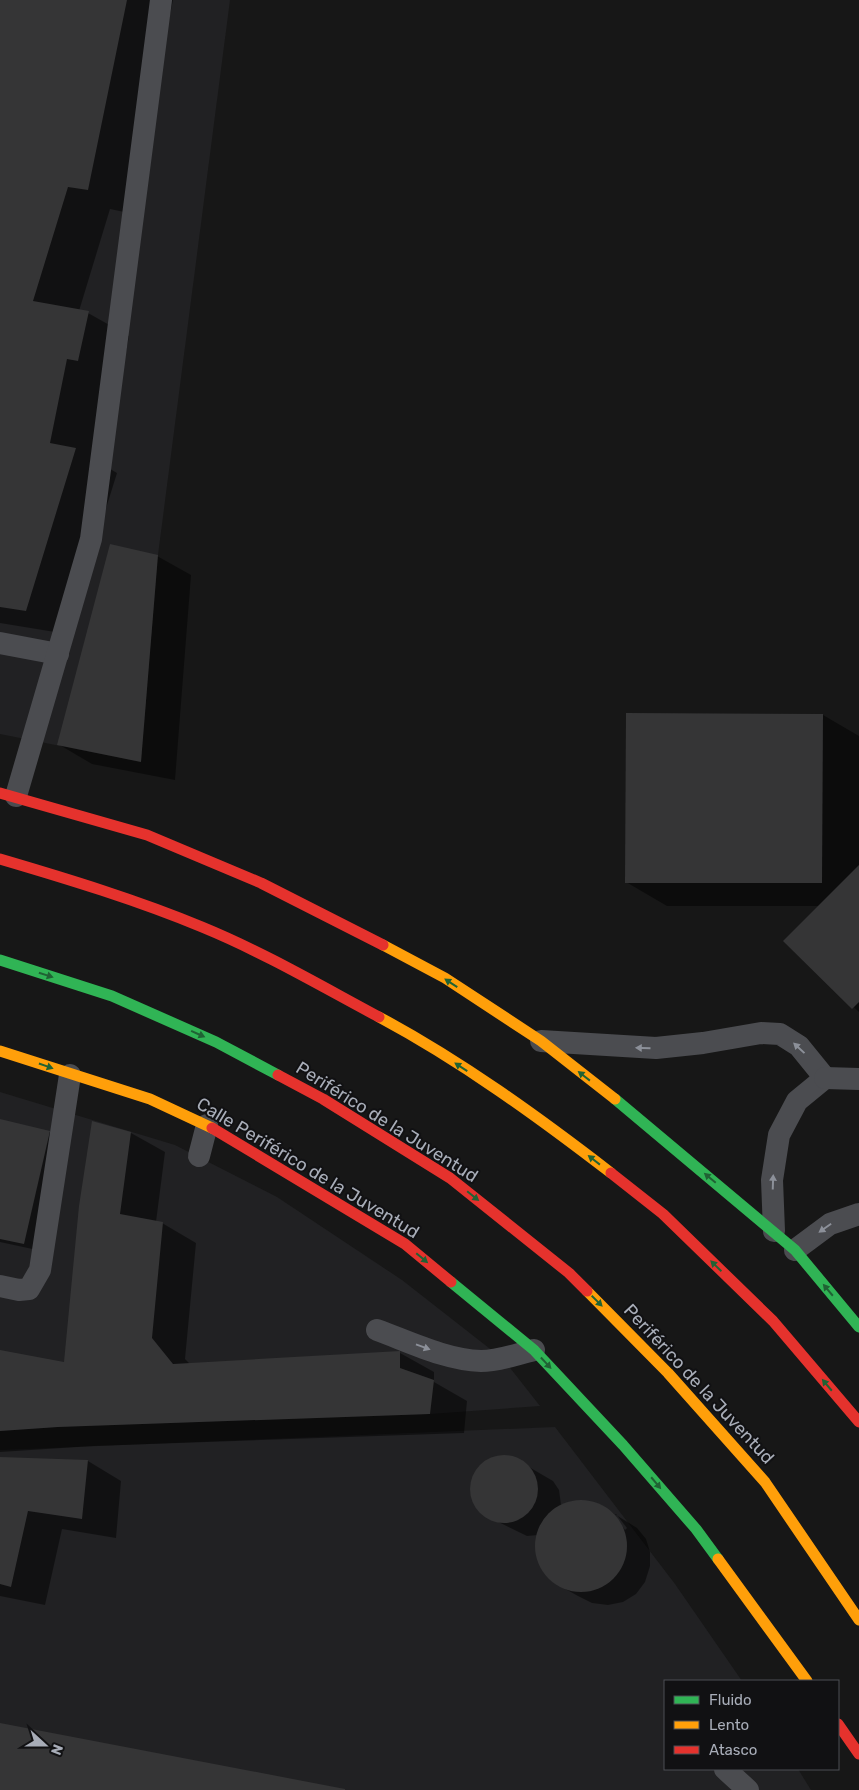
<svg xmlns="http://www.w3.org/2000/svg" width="859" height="1790" font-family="Rubik,sans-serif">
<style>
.built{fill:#212123}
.shadow{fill:#0007;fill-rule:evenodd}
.building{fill:#353536}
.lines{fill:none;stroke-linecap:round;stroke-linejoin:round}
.lane{stroke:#4b4c50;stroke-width:22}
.fast{stroke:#30b455;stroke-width:11}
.slow{stroke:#ff9f0a;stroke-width:11}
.jam{stroke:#e5322d;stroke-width:11}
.oneway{fill:#206234}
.oneway2{fill:#8c9099}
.labels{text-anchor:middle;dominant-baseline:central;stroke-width:4;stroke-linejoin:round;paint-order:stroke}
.street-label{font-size:18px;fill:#a8adb8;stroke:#111113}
</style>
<rect width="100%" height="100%" fill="#171717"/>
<!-- built -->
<g class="built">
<path d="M0 0H230L158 555 141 762 0 734Z"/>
<path d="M0 1092 175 1145 277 1197 402 1280 503 1359 540 1406 430 1414 58 1427 0 1431Z"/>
<path d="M555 1427 675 1584 742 1681H665V1769H798L811 1790H0V1450Z"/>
</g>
<!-- shadow -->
<g class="shadow">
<path d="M0 0H173L129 213 110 209 79 311 88 313 129 336 120 384 93 459 117 473 67 634 0 623Z"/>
<path d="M157 556 191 575 175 780 92 764 58 744Z"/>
<path d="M823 715 859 736V1012L785 941 819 906H667L626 882Z"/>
<path d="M0 1121 50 1132 62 1139 37 1250 0 1242Z"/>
<path d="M93 1123 131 1133 165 1152 156 1222 162 1223 196 1243 185 1359 190 1364 400 1353 434 1372V1382L467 1401 464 1433 93 1446 0 1452V1351L66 1364Z"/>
<path d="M500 1456H510L553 1481 559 1490 561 1505 573 1501H587L600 1505 637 1528 646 1539 650 1552V1566L645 1582 636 1594 623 1602 608 1605 592 1603 578 1596 553 1582 543 1571 537 1556 538 1535 527 1536 482 1514 476 1505 472 1495V1484L481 1466 489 1459ZM613 1514H616L627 1528 625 1530Z"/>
<path d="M0 1458 88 1461 121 1481 116 1538 62 1529 45 1605 0 1596Z"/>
</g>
<!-- building -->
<g class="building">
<path d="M0 0H127L88 190 68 187 33 301 89 311 78 361 67 359 50 443 76 448 26 611 0 607Z"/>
<path d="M110 544 158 555 141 762 57 745Z"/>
<path d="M626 713 823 714 822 883H625Z"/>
<path d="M859 865V1002L852 1009 783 941Z"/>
<path d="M0 1119 50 1131 24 1244 0 1239Z"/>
<path d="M92 1121 131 1132 120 1214 163 1222 152 1338 173 1364 400 1351V1368L434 1380 430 1414 58 1427 0 1431V1350L64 1362 79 1206Z"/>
<circle cx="504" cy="1489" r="34"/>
<path d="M0 1457 88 1460 82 1519 28 1511 11 1587 0 1584Z"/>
<circle cx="581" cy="1546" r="46"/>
<path d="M0 1723 345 1789V1790H0Z"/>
</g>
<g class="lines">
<!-- lane -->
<g class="lane">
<path d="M0 643 58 654"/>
<path d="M16 796 91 539 161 0"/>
<path d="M541 1041 656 1048 703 1043 761 1033 780 1034 799 1046 825 1078 797 1101 779 1135 772 1180 774 1231"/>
<path d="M825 1078 859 1079"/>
<path d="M199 1156 207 1125"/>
<path d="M795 1250 830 1224 859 1214"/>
<path d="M0 1286 19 1290 29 1289 40 1270 70 1075"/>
<path d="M377 1330C410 1342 446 1360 481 1361 499 1361 517 1354 534 1350"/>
<path d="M725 1769 748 1790"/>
</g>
<!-- fast -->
<g class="fast">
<path d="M0 960 112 996 216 1042 278 1075"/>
<path d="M615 1099 795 1250 859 1327"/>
<path d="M451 1282 534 1350 623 1445 696 1529 718 1559"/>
</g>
<!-- slow -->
<g class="slow">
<path d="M383 945 445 978 541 1041 615 1099"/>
<path d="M379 1017C461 1061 537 1116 611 1173"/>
<path d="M0 1051 150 1099 212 1128"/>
<path d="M587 1291 668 1373 765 1482 859 1620"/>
<path d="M718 1559 807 1681"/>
</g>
<!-- jam -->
<g class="jam">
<path d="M0 793 147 835 261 883 383 945"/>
<path d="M0 859C68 879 137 900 202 927 263 952 321 986 379 1017"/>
<path d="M278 1075 323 1099 450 1178 569 1273 587 1291"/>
<path d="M212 1128 405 1244 451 1282"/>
<path d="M611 1173 663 1214 773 1321 859 1422"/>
<path d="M838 1724 859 1754"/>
</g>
</g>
<!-- one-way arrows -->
<defs><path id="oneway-solid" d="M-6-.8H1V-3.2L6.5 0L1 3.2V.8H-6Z" transform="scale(1.25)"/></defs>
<g class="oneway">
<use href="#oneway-solid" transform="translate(46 975) rotate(18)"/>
<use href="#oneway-solid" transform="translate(451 983) rotate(-147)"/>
<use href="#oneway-solid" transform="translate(198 1034) rotate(24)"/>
<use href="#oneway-solid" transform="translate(46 1066) rotate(19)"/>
<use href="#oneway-solid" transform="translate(461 1067) rotate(-147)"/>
<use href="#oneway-solid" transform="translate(584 1076) rotate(-142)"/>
<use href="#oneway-solid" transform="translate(594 1160) rotate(-142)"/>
<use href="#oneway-solid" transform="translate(710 1178) rotate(-140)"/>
<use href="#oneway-solid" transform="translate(473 1196) rotate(39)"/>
<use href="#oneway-solid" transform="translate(422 1258) rotate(40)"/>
<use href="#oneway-solid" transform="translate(716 1266) rotate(-136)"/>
<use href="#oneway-solid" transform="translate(828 1290) rotate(-130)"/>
<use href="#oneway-solid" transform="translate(597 1301) rotate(45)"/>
<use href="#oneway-solid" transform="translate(546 1363) rotate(47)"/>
<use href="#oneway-solid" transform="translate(827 1385) rotate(-130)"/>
<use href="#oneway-solid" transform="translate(656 1483) rotate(50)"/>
</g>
<g class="oneway2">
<use href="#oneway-solid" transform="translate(643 1048) rotate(-179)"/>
<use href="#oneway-solid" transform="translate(799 1048) rotate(-137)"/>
<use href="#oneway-solid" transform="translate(773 1182) rotate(-88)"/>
<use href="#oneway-solid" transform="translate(825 1228) rotate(145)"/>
<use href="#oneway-solid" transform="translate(423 1347) rotate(20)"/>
</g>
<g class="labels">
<!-- street labels -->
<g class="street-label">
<text transform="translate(387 1122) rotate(32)">Periférico de la Juventud</text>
<text transform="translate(308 1168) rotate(31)">Calle Periférico de la Juventud</text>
<text transform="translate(699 1384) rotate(47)">Periférico de la Juventud</text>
</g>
</g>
<!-- legend -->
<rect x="664" y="1680" width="175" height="90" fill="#111113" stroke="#4d4f55"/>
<rect x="674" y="1696" width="25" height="8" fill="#30b455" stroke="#4d4f55"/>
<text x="709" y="1705" font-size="15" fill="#a8adb8">Fluido</text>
<rect x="674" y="1721" width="25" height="8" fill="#ff9f0a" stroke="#4d4f55"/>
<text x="709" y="1730" font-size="15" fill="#a8adb8">Lento</text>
<rect x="674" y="1746" width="25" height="8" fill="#e5322d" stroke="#4d4f55"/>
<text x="709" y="1755" font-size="15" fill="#a8adb8">Atasco</text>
<!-- north arrow -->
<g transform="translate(45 1745) rotate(111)" stroke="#111113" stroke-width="4" paint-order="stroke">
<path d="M0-4L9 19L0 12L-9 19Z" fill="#a8adb8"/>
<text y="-8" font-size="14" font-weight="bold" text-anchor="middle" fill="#a8adb8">N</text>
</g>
</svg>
